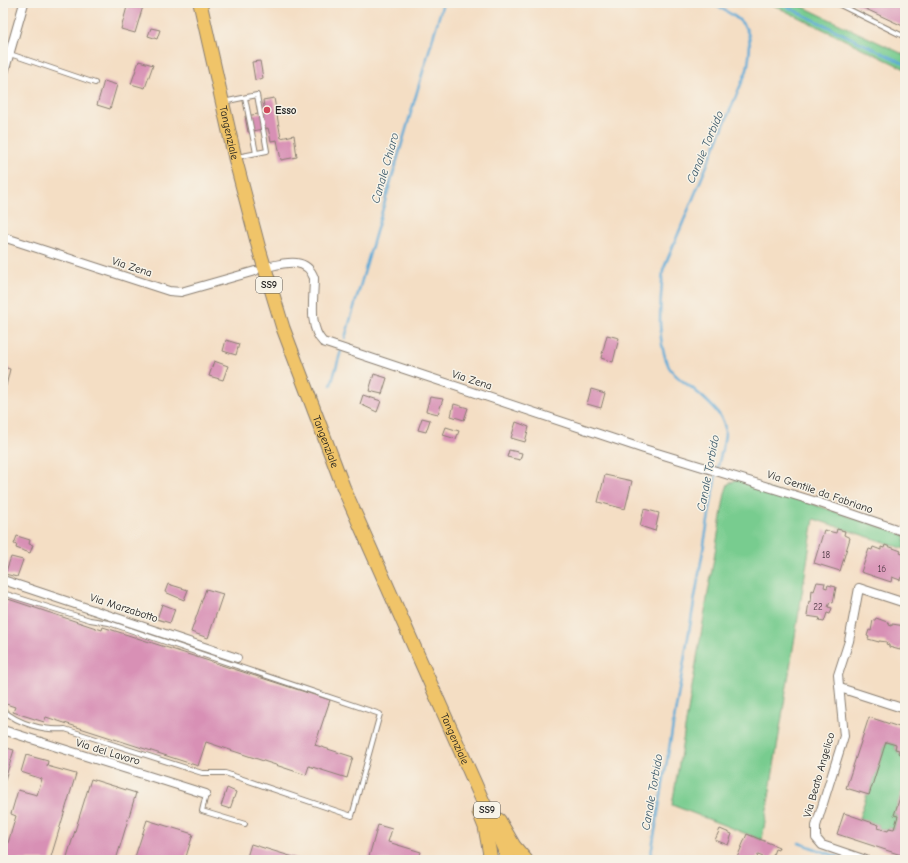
<svg xmlns="http://www.w3.org/2000/svg" width="908" height="863" font-family="'Comic Neue',sans-serif">
<style>
.green{fill:#78cc8f;stroke:#4a7456}
.lines{fill:none;stroke-linecap:round;stroke-linejoin:round}
.stream{stroke:#5eaad7;stroke-width:2.5}
.building{fill:#d890b5}
.lane-casing{stroke:#887d70;stroke-width:6}
.street-casing{stroke:#887d70;stroke-width:10}
.primary-casing{stroke:#887d70;stroke-width:15}
.lane{stroke:#fff;stroke-width:4}
.street{stroke:#fff;stroke-width:8}
.primary{stroke:#f0c469;stroke-width:13}
.poi-dot{fill:#d1495b;stroke:#f7f3e8;stroke-width:1.5}
.labels{text-anchor:middle;dominant-baseline:central;stroke-width:3;stroke-linejoin:round;paint-order:stroke}
.number-label{font-size:9px;fill:#4b3942}
.shield{fill:#f7f3e8;stroke:#5e5c59;stroke-width:1}
.shield-label{font-size:10px;font-weight:bold;fill:#1c1c1c}
.poi-label{font-size:11px;font-weight:bold;fill:#1c1c1c;stroke:#f7f3e8;text-anchor:start}
.street-label{font-size:11px;fill:#1c1c1c;stroke:#f7f3e8}
.water-label{font-size:12px;font-style:italic;fill:#365567;stroke:#f7f3e8}
</style>
<rect width="100%" height="100%" fill="#f7f3e8"/>
<filter id="ink" filterUnits="userSpaceOnUse"><feTurbulence type="fractalNoise" baseFrequency=".025" numOctaves="2"/><feDisplacementMap in="SourceGraphic" scale="8" xChannelSelector="R" yChannelSelector="G"/><feConvolveMatrix kernelMatrix="1 2 1 2 8 2 1 2 1" color-interpolation-filters="sRGB"/></filter>
<filter id="wash" filterUnits="userSpaceOnUse"><feTurbulence type="fractalNoise" baseFrequency=".012" numOctaves="4" result="noise"/><feDisplacementMap in="SourceGraphic" scale="16" xChannelSelector="R" yChannelSelector="G"/><feGaussianBlur stdDeviation="0.9" result="paint"/><feColorMatrix in="noise" values="0 0 0 0 0 0 0 0 0 0 0 0 0 0 0 0 0 1.4 0 .05"/><feComposite in="paint" operator="in"/></filter>
<g filter="url(#wash)">
<rect width="100%" height="100%" fill="#f4dec4"/>
<!-- green -->
<g class="green">
<path d="M769 3H795L905 55V69Z"/>
<path d="M738 479 905 535V549L814 519 762 840 672 805 725 493 728 484Z"/>
<path d="M886 742 896 745 895 749 899 750 898 753 905 756V783L894 815 898 816 894 829 889 828 888 831 878 828 879 825 859 818 867 794 869 795Z"/>
</g>
<g class="lines">
<!-- stream -->
<g class="stream">
<path d="M779 3 905 64"/>
<path d="M345 338 443 3"/>
<path d="M331 385 341 351"/>
<path d="M799 843 847 860"/>
<path d="M650 860 715 480C725 427 739 427 692 388 684 382 674 376 669 367 655 339 661 300 663 270L747 70C755 28 747 21 710 3"/>
</g>
</g>
<g id="blocks">
<!-- building -->
<g class="building">
<path d="M128 3H144L135 33 121 29Z"/>
<path d="M856 3H905V27L855 4Z"/>
<path d="M151 28 160 30 157 39 148 36Z"/>
<path d="M139 61 153 65 145 88 131 84Z"/>
<path d="M260 61 263 78 255 80 252 62Z"/>
<path d="M104 81 117 85 110 109 97 105Z"/>
<path d="M274 98 281 138 294 135 297 157 281 160 277 140 271 141 268 128 248 132 245 116 265 113 263 100Z"/>
<path d="M607 335 619 338 613 362 601 358Z"/>
<path d="M226 340 239 344 236 355 223 351Z"/>
<path d="M214 361 228 366 223 380 209 376Z"/>
<path d="M3 367 10 369 6 386 3 385Z"/>
<path d="M374 374 387 378 382 394 369 391Z"/>
<path d="M591 389 605 393 601 408 587 404Z"/>
<path d="M363 395 381 401 377 412 360 404Z"/>
<path d="M430 397 443 399 438 414 426 411Z"/>
<path d="M454 404 468 408 464 420 451 416Z"/>
<path d="M422 418 430 420 426 432 418 430Z"/>
<path d="M516 422 529 427 525 442 511 438Z"/>
<path d="M446 427 459 431 456 439 443 435Z"/>
<path d="M509 450 522 453 520 460 507 457Z"/>
<path d="M605 475 632 481 625 509 598 502Z"/>
<path d="M644 509 659 513 655 531 640 526Z"/>
<path d="M837 529 845 531 844 535 850 538 840 571 814 563 824 530 836 533Z"/>
<path d="M17 536 30 540 29 544 33 545 30 553 16 548 17 545 14 544Z"/>
<path d="M885 545 901 551 900 553 905 555V570L903 577H901L900 580 892 577 891 582 861 572 869 549 872 550 873 547 881 550V547L884 548Z"/>
<path d="M11 557 23 560 17 577 5 574Z"/>
<path d="M817 582 825 583 824 587 827 588 828 585 836 587 833 603 830 602 828 607 832 608 830 614 827 613 824 622 819 621 820 618 807 616 809 601 811 602 812 590 814 591Z"/>
<path d="M168 584 188 590 184 600 165 592Z"/>
<path d="M206 589 223 594 208 638 191 632Z"/>
<path d="M8 599 102 630 103 627 330 700 315 745 353 757 347 778 309 766 306 775 206 742 198 766 46 717 44 722 13 712 15 707 3 703V614Z"/>
<path d="M162 604 175 609 170 623 157 619Z"/>
<path d="M876 618 890 623 889 625 892 626V624L905 626 903 641 904 642 900 650 889 647V645L886 644 887 642 879 641V642L868 639 869 637 867 636 869 630 871 631 873 620H875Z"/>
<path d="M869 717 905 729V756L898 753 899 750 895 749 896 745 886 742 869 795 846 788Z"/>
<path d="M3 747 14 750 3 786Z"/>
<path d="M26 755 48 761 47 766 76 774 50 860H3L16 816 11 814 18 790 37 795 42 779 21 772Z"/>
<path d="M91 779 136 793 116 860H66Z"/>
<path d="M905 783 904 856 837 834 844 813 879 825 878 828 888 831 889 828 894 829 898 816 894 815Z"/>
<path d="M227 788 236 792 230 809 221 806Z"/>
<path d="M147 820 193 834 185 860H134Z"/>
<path d="M378 825 392 829 388 842 421 852 418 860H368Z"/>
<path d="M720 829 732 834 728 845 715 840Z"/>
<path d="M747 834 779 847 778 850 775 849 771 860 758 855 756 860H736Z"/>
<path d="M251 844 303 860H246Z"/>
</g>
</g>
</g>
<g filter="url(#ink)">
<use href="#blocks" fill-opacity="0" stroke="#887d70" stroke-width="1"/>
<g class="lines">
<!-- lane casing -->
<g class="lane-casing">
<g id="lane">
<path d="M836 3 905 37"/>
<path d="M10 54 95 83"/>
<path d="M245 98 256 153"/>
<path d="M223 102 257 95 267 151 237 157"/>
<path d="M3 593 90 620 109 623 380 714 352 816 225 773H202L65 729C45 731 18 724 3 710"/>
<path d="M206 794 202 811 245 824"/>
</g>
</g>
<!-- street casing -->
<g class="street-casing">
<g id="street">
<path d="M3 76 24 3"/>
<path d="M3 237 169 291 181 292 255 271"/>
<path d="M271 266C288 262 307 258 314 278 314 298 308 327 323 342L644 449 817 502 905 532"/>
<path d="M3 580 237 658"/>
<path d="M840 688 905 709"/>
<path d="M3 730 206 794"/>
<path d="M866 860 822 845 816 838V826L844 736 838 675 849 641 859 588 905 603"/>
</g>
</g>
<!-- primary casing -->
<g class="primary-casing">
<g id="primary">
<path id="s1" d="M200 3 235 158 259 249 283 328 344 489 509 860"/>
<path d="M479 812 485 827 491 860"/>
<path d="M499 820 514 846 526 860"/>
</g>
</g>
<!-- lane -->
<use href="#lane" class="lane"/>
<!-- street -->
<use href="#street" class="street"/>
<!-- primary -->
<use href="#primary" class="primary"/>
</g>
</g>
<!-- markers -->
<circle class="poi-dot" cx="267" cy="110" r="4"/>
<g class="labels">
<!-- number labels -->
<g class="number-label">
<text x="826" y="555">18</text>
<text x="882" y="569">16</text>
<text x="818" y="607">22</text>
</g>
<!-- shield labels -->
<g class="shield">
<rect x="256" y="277" width="26" height="16" rx="3"/>
<rect x="474" y="802" width="26" height="16" rx="3"/>
</g>
<g class="shield-label">
<text x="269" y="285">SS9</text>
<text x="487" y="810">SS9</text>
</g>
<!-- poi labels -->
<g class="poi-label">
<text x="275" y="110">Esso</text>
</g>
<!-- street labels -->
<g class="street-label">
<text stroke="none"><textPath href="#s1" startOffset="133">Tangenziale</textPath></text>
<text transform="translate(132 267) rotate(18)">Via Zena</text>
<text transform="translate(472 380) rotate(18)">Via Zena</text>
<text stroke="none"><textPath href="#s1" startOffset="457">Tangenziale</textPath></text>
<text transform="translate(820 492) rotate(19)">Via Gentile da Fabriano</text>
<text transform="translate(124 608) rotate(18)">Via Marzabotto</text>
<text stroke="none"><textPath href="#s1" startOffset="781">Tangenziale</textPath></text>
<text transform="translate(108 752) rotate(17)">Via del Lavoro</text>
<text transform="translate(819 775) rotate(-74)">Via Beato Angelico</text>
</g>
<!-- water labels -->
<g class="water-label">
<text transform="translate(705 147) rotate(-67)">Canale Torbido</text>
<text transform="translate(385 168) rotate(-74)">Canale Chiaro</text>
<text transform="translate(708 473) rotate(-79)">Canale Torbido</text>
<text transform="translate(652 792) rotate(-80)">Canale Torbido</text>
</g>
</g>
<!-- margin -->
<rect width="908" height="863" fill="none" stroke="#f7f3e8" stroke-width="16"/>
</svg>
